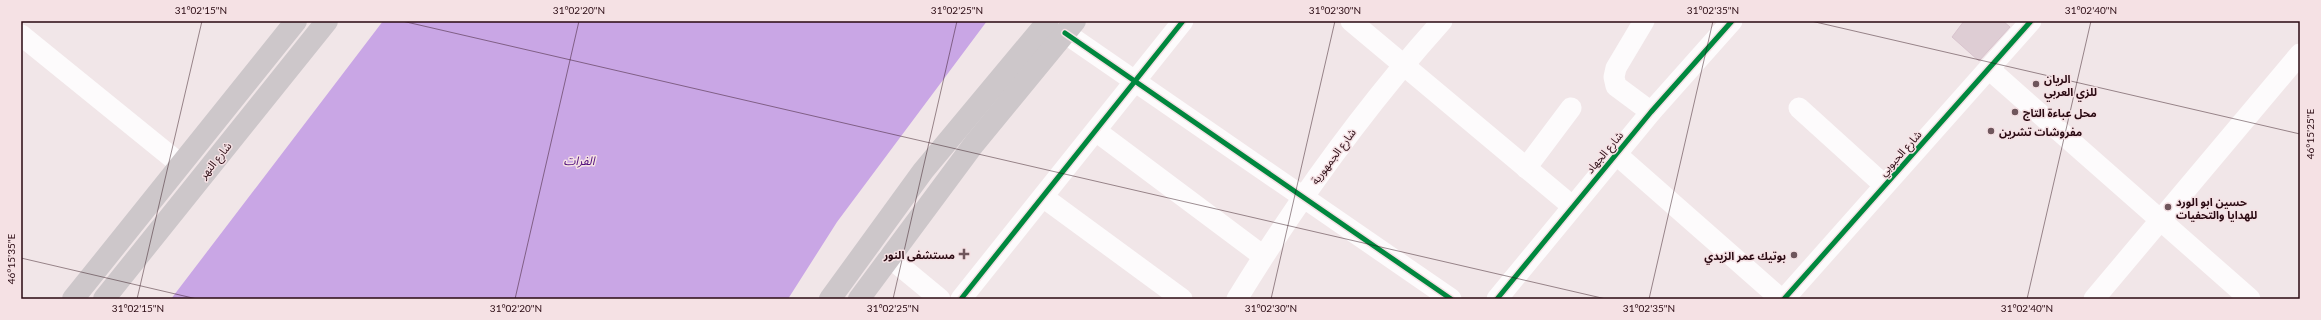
<svg xmlns="http://www.w3.org/2000/svg" width="2321" height="320" font-family="Lato,'Noto Sans Arabic',sans-serif">
<style>
.water{fill:#c9a6e5}
.building{fill:#decdd4;stroke:#d9c4ce}
.lines{fill:none;stroke-linecap:round;stroke-linejoin:round}
.minor{stroke:#fdfbfc;stroke-width:21}
.major{stroke:#cdc7ca;stroke-width:22}
.cycleway-casing{stroke:#f5e1e4;stroke-width:8}
.cycleway{stroke:#00873e;stroke-width:5}
.ticks{fill:none;stroke:#290911;stroke-width:1;stroke-opacity:0.45}
.poi-dot{fill:#6f565c;stroke:#f5e1e4;stroke-width:1.5}
.labels{text-anchor:middle;dominant-baseline:central;stroke-width:3;stroke-linejoin:round;paint-order:stroke}
.poi-label{font-size:11px;font-weight:bold;fill:#290911;stroke:#f5e1e4;text-anchor:start}
.street-label{font-size:11px;fill:#290911;stroke:#f5e1e4}
.water-label{font-size:12px;font-style:italic;fill:#52107c;stroke:#f5e1e4}
.neatline{fill:none;stroke:#290911;stroke-width:1.5}
.ticks-label{font-size:10px;text-anchor:middle;fill:#290911}
</style>
<rect width="100%" height="100%" fill="#f1e6e8"/>
<!-- water -->
<path class="water" d="M383 21H987L837 222 788 299H171Z"/>
<!-- building -->
<path class="building" d="M1964 21H2003L2010 27 1979 61 1952 37Z"/>
<g class="lines">
<!-- minor -->
<g class="minor">
<path d="M1351 21 1572 206"/>
<path d="M1644 21 1616 68 1614 77 1616 86 1651 112"/>
<path d="M1065 33 1451 299"/>
<path d="M21 35 180 164"/>
<path d="M1989 69 2250 299"/>
<path d="M1799 108 1884 185"/>
<path d="M1096 131 1263 256"/>
<path d="M1616 154 1781 299"/>
<path d="M1526 168 1571 108"/>
<path d="M1043 197 1182 299"/>
<path d="M889 257 940 299"/>
<path d="M961 299 1183 21"/>
<path d="M1237 299C1297 201 1365 107 1442 21"/>
<path d="M1497 299 1651 112 1732 21"/>
<path d="M1784 299 2031 21"/>
<path d="M2094 299 2300 54"/>
</g>
<!-- major -->
<g class="major">
<path d="M73 299 296 21"/>
<path d="M104 299 327 21"/>
<path d="M830 299 923 171 1048 21"/>
<path d="M859 299 974 144 1075 21"/>
</g>
<!-- cycleway casing -->
<g class="cycleway-casing">
<g id="cycleway">
<path d="M1065 33 1451 299"/>
<path d="M961 299 1183 21"/>
<path d="M1497 299 1651 112 1732 21"/>
<path d="M1784 299 2031 21"/>
</g>
</g>
<!-- cycleway -->
<use href="#cycleway" class="cycleway"/>
</g>
<!-- ticks -->
<path class="ticks" d="M402 21 1606 299M1811 21 2300 134M21 258 197 299M137 299 202 21M515 299 579 21M893 299 957 21M1271 299 1335 21M1649 299 1713 21M2027 299 2091 21"/>
<!-- markers -->
<g class="poi-dot">
<circle cx="2036" cy="84" r="4"/>
<circle cx="2015" cy="112" r="4"/>
<circle cx="1991" cy="131" r="4"/>
<circle cx="2168" cy="207" r="4"/>
<path d="M962 248h4v4h4v4h-4v4h-4v-4h-4v-4h4z"/>
<circle cx="1794" cy="255" r="4"/>
</g>
<g class="labels">
<!-- poi labels -->
<g class="poi-label">
<text x="2044" y="78">الريان<tspan x="2044" dy="13">للزي العربي</tspan></text>
<text x="2023" y="112">محل عباءة التاج</text>
<text x="1999" y="131">مفروشات تشرين</text>
<text x="2176" y="201">حسين ابو الورد<tspan x="2176" dy="13">للهدايا والتحفيات</tspan></text>
<text x="955" y="254" text-anchor="end">مستشفى النور</text>
<text x="1786" y="255" text-anchor="end">بوتيك عمر الزيدي</text>
</g>
<!-- street labels -->
<g class="street-label">
<text transform="translate(1604 152) rotate(-50)">شارع الجهاد</text>
<text transform="translate(1900 153) rotate(-48)">شارع الحبوبي</text>
<text transform="translate(1333 156) rotate(-53)">شارع الجمهورية</text>
<text transform="translate(215 160) rotate(-51)">شارع النهر</text>
</g>
<!-- water labels -->
<g class="water-label">
<text x="579" y="160">الفرات</text>
</g>
</g>
<!-- border -->
<rect width="2321" height="320" fill="none" stroke="#f5e1e4" stroke-width="44"/>
<rect x="22" y="22" width="2277" height="276" class="neatline"/>
<g class="ticks-label">
<text x="201" y="14">31°02'15"N</text>
<text x="579" y="14">31°02'20"N</text>
<text x="957" y="14">31°02'25"N</text>
<text x="1335" y="14">31°02'30"N</text>
<text x="1713" y="14">31°02'35"N</text>
<text x="2091" y="14">31°02'40"N</text>
<text transform="translate(2310 134) rotate(-90)" y="4">46°15'25"E</text>
<text transform="translate(11 259) rotate(-90)" y="4">46°15'35"E</text>
<text x="138" y="312">31°02'15"N</text>
<text x="516" y="312">31°02'20"N</text>
<text x="893" y="312">31°02'25"N</text>
<text x="1271" y="312">31°02'30"N</text>
<text x="1649" y="312">31°02'35"N</text>
<text x="2027" y="312">31°02'40"N</text>
</g>
</svg>
